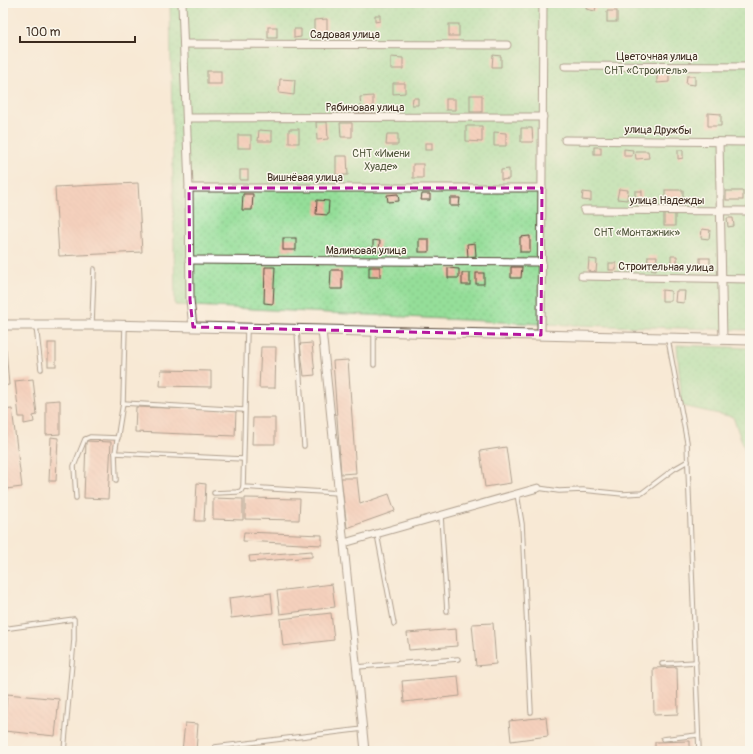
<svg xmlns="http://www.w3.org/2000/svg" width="753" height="754" font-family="Pangolin,sans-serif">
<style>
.grass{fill:url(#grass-dots);stroke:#68845c}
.building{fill:url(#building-back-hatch)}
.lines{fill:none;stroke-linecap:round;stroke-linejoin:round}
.service-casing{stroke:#574739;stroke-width:5.5}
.minor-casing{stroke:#574739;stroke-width:9}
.tertiary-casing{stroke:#574739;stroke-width:11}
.service{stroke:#fff;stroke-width:3.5}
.minor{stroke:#fff;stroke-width:7}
.tertiary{stroke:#fff;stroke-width:9}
.marked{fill:none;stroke:#b5179e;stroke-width:3;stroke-dasharray:8 5;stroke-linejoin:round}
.labels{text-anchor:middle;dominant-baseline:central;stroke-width:3;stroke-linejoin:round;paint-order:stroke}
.street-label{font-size:11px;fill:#3b2a1e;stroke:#fbf7ec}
.park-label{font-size:11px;fill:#51573d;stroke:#fbf7ec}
</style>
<defs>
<pattern id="grass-dots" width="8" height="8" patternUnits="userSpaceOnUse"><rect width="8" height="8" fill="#94de99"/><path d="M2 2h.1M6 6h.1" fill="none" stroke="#80bf83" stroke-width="1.8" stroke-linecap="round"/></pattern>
<pattern id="building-back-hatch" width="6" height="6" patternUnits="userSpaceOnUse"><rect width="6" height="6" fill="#f1b29f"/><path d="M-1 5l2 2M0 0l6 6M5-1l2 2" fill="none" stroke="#d09988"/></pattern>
</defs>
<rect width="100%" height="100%" fill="#fbf7ec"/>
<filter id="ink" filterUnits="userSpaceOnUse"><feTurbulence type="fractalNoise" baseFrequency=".025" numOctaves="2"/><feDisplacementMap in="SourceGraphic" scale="8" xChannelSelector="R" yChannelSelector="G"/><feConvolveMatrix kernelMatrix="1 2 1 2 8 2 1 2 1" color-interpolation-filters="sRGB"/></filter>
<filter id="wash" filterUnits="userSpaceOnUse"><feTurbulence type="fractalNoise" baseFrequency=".012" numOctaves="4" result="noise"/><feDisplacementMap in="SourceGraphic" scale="16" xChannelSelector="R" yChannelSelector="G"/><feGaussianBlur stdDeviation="0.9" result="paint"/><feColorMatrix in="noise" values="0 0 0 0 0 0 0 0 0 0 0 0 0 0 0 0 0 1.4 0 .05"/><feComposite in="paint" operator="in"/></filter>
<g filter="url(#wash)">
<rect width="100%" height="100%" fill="#f8e9d5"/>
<!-- grass -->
<g class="grass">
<path d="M170 3H750V330L540 324 175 305Z"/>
<path d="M677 345 750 348V464L733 417 682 406Z"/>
</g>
<g id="blocks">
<!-- building -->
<g class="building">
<path d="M587 3H597L595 11 586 9Z"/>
<rect x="607" y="11" width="10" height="11"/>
<path d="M375 15H380V21L375 22Z"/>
<path d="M327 19V33H314V20Z"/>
<rect x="449" y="24" width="10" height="12"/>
<rect x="268" y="27" width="9" height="11"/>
<path d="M294 29H301V37L294 38Z"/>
<path d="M493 55 501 56V67H492Z"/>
<path d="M391 57 403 58V69H391Z"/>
<rect x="207" y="71" width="14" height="13"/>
<path d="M657 73H669V82L657 83Z"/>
<path d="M687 76H695V85L686 84Z"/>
<path d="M280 79 295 80 294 95 279 93Z"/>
<path d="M393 83H405V93L393 94Z"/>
<rect x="470" y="95" width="12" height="17"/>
<path d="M373 96V108H361L360 97Z"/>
<path d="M413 98H418V105H412Z"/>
<rect x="446" y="99" width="9" height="11"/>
<path d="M708 113 721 114V126H708Z"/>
<path d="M316 122H327L328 139 317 140Z"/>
<path d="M340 123H352V137H341Z"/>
<path d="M466 126H482V142L466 141Z"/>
<path d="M521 128H532L533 142H521Z"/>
<rect x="289" y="129" width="10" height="14"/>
<path d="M259 130 272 131V141H258Z"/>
<path d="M494 132 506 133V146H494Z"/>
<path d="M387 134H398V145H386Z"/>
<rect x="238" y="135" width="13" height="13"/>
<rect x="425" y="143" width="7" height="7"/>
<rect x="594" y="147" width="7" height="7"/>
<path d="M624 149 633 150 632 156H624Z"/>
<path d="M678 150H683V158L678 159Z"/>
<path d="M635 151H648L649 158 636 159Z"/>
<path d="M336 156H347L348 175H336Z"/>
<rect x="413" y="164" width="10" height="14"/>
<path d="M509 169V179L501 180V170Z"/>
<rect x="240" y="170" width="8" height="10"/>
<path d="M138 183 142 252 59 256 55 187Z"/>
<path d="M619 189 628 190 627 200 617 199Z"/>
<rect x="665" y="190" width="18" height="12"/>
<rect x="635" y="191" width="7" height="12"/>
<rect x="726" y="191" width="17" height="9"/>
<path d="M583 192 591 193V201L582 200Z"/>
<path d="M243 194H253L252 210H242Z"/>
<path d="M398 194 399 201 388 202 387 195Z"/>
<path d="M422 194H430V200H421Z"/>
<path d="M450 198H460L459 206H450Z"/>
<path d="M317 200 329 201 328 215 316 214Z"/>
<rect x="664" y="213" width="11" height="13"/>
<path d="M727 218H733L734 226 728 227Z"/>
<path d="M702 229 710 230 709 239 701 238Z"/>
<path d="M530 236V252H520V237Z"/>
<rect x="283" y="238" width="13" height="12"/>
<rect x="419" y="239" width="10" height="13"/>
<path d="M373 240 380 241 379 252H373Z"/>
<path d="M475 243 476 256 468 257 467 244Z"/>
<path d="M648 256H657L656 270 647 269Z"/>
<path d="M671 256H677V268L671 267Z"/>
<rect x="700" y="258" width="10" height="12"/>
<path d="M589 259 597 260 596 272 588 271Z"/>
<rect x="609" y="263" width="7" height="7"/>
<path d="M265 267H275L273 304 264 303Z"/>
<rect x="369" y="267" width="11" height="10"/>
<path d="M511 267H522L521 278H511Z"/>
<path d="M448 268 459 269V278H448Z"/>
<path d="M331 270H342V289H330Z"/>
<rect x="462" y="273" width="8" height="12"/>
<rect x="476" y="273" width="8" height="11"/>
<path d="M662 290 671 291V301H662Z"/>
<path d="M676 291H685L684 303 675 302Z"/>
<rect x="48" y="343" width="8" height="23"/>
<path d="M312 343 315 375 304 376 300 344Z"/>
<path d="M261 347H276L275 388H259Z"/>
<path d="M3 349H6L9 385 3 386Z"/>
<path d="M348 360 356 473 341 474 333 361Z"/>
<path d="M161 370 211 371V387L160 386Z"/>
<path d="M33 379 37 415 33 416 34 422 24 424V417H19L15 381Z"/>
<path d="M60 400V434L46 435V401Z"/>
<path d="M136 407 236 410 235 436 135 432Z"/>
<path d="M12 409 22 487 6 489 3 461V410Z"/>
<path d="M253 418H275V444H252Z"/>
<path d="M51 437 58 438 56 481H49Z"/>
<path d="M86 441 111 442 108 499 84 498Z"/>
<path d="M506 447 511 483 485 487 480 451Z"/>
<path d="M341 478H357L360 504 389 494 395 511 347 528Z"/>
<path d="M197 483 206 484 204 521H195Z"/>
<path d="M213 498 243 499V520L213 519Z"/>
<path d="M245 498 300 499 299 520 245 519Z"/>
<path d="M244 532 322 535V545L243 541Z"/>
<path d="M312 551V557L250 562 249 556Z"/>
<path d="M332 584 335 607 280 614 277 591Z"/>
<path d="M271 593 273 613 231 618 229 598Z"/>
<path d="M331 613 334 640 283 646 280 619Z"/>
<path d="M493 623 496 664 476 666 472 624Z"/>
<path d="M456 629 457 646 409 650 407 633Z"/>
<path d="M677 667 678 714 654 715 653 668Z"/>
<path d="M458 676 460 696 404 702 402 681Z"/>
<path d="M7 694 59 699 55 736 4 731Z"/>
<path d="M546 717 548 736 511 741 509 721Z"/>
<path d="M185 723 198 724 196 751H182Z"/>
<path d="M690 741V751H655V742Z"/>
</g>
</g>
</g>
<g filter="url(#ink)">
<use href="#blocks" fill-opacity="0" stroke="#574739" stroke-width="1"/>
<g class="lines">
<!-- service casing -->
<g class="service-casing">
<g id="service">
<path d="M92 323 94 269"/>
<path d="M36 326 41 369"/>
<path d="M125 326 123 403 115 453 243 459"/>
<path d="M247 330 243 487 339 493"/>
<path d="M297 330 304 446"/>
<path d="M668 339 687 442 699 751"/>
<path d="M374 365V332"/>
<path d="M123 403 244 410"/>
<path d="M115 453 116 480"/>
<path d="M538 488 559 491 583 490 623 494 642 493 674 469 688 461"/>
<path d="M214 493 237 492 241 491 243 487"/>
<path d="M517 494 522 524 531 712"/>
<path d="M76 498 74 466 85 439 90 437 118 438"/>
<path d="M441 516 447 611"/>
<path d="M377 534 394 624"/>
<path d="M3 629 74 619V640L64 751"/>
<path d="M662 664 696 662"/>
<path d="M357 667 458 659"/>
<path d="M663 739 698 735"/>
<path d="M215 747 363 729"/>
</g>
</g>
<!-- minor casing -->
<g class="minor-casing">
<g id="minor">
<path d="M182 3 189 188 190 300 193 327"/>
<path d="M184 44 507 45"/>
<path d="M565 66 750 67"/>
<path d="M187 118 543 117"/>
<path d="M565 140 750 142"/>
<path d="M719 142 723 339"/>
<path d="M189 188H542"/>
<path d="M584 210 750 211"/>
<path d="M189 260 542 262"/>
<path d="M582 276 750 279"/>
<path d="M322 330 365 751"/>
<path d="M541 335 543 3"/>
<path d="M344 543 538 488"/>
</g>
</g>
<!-- tertiary casing -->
<g class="tertiary-casing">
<path id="tertiary" d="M3 325H108L750 340"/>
</g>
<!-- service -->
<use href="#service" class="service"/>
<!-- minor -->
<use href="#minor" class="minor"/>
<!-- tertiary -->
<use href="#tertiary" class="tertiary"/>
</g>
</g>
<!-- marked area -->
<path d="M0 0H753V754H0ZM189 188H542L541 335 193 327 190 300Z" fill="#f8e9d5" fill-opacity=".55" fill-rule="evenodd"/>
<path class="marked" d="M189 188H542L541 335 193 327 190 300Z"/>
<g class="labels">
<!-- street labels -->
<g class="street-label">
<text x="345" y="34">Садовая улица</text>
<text x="657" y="56">Цветочная улица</text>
<text x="365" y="107">Рябиновая улица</text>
<text transform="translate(658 130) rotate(1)">улица Дружбы</text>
<text x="305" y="177">Вишнёвая улица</text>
<text x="667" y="200">улица Надежды</text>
<text x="366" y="250">Малиновая улица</text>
<text transform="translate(666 267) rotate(1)">Строительная улица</text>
</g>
<!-- park labels -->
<g class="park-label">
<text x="646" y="70">СНТ «Строитель»</text>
<text x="381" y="153">СНТ «Имени<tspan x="381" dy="13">Хуаде»</tspan></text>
<text x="637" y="232">СНТ «Монтажник»</text>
</g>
</g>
<!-- margin -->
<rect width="753" height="754" fill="none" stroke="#fbf7ec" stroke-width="16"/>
<!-- scale -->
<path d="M20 36v6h115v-6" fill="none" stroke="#3b2a1e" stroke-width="2"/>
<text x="26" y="36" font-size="12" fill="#3b2a1e" stroke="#fbf7ec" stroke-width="3" paint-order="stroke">100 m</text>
</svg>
